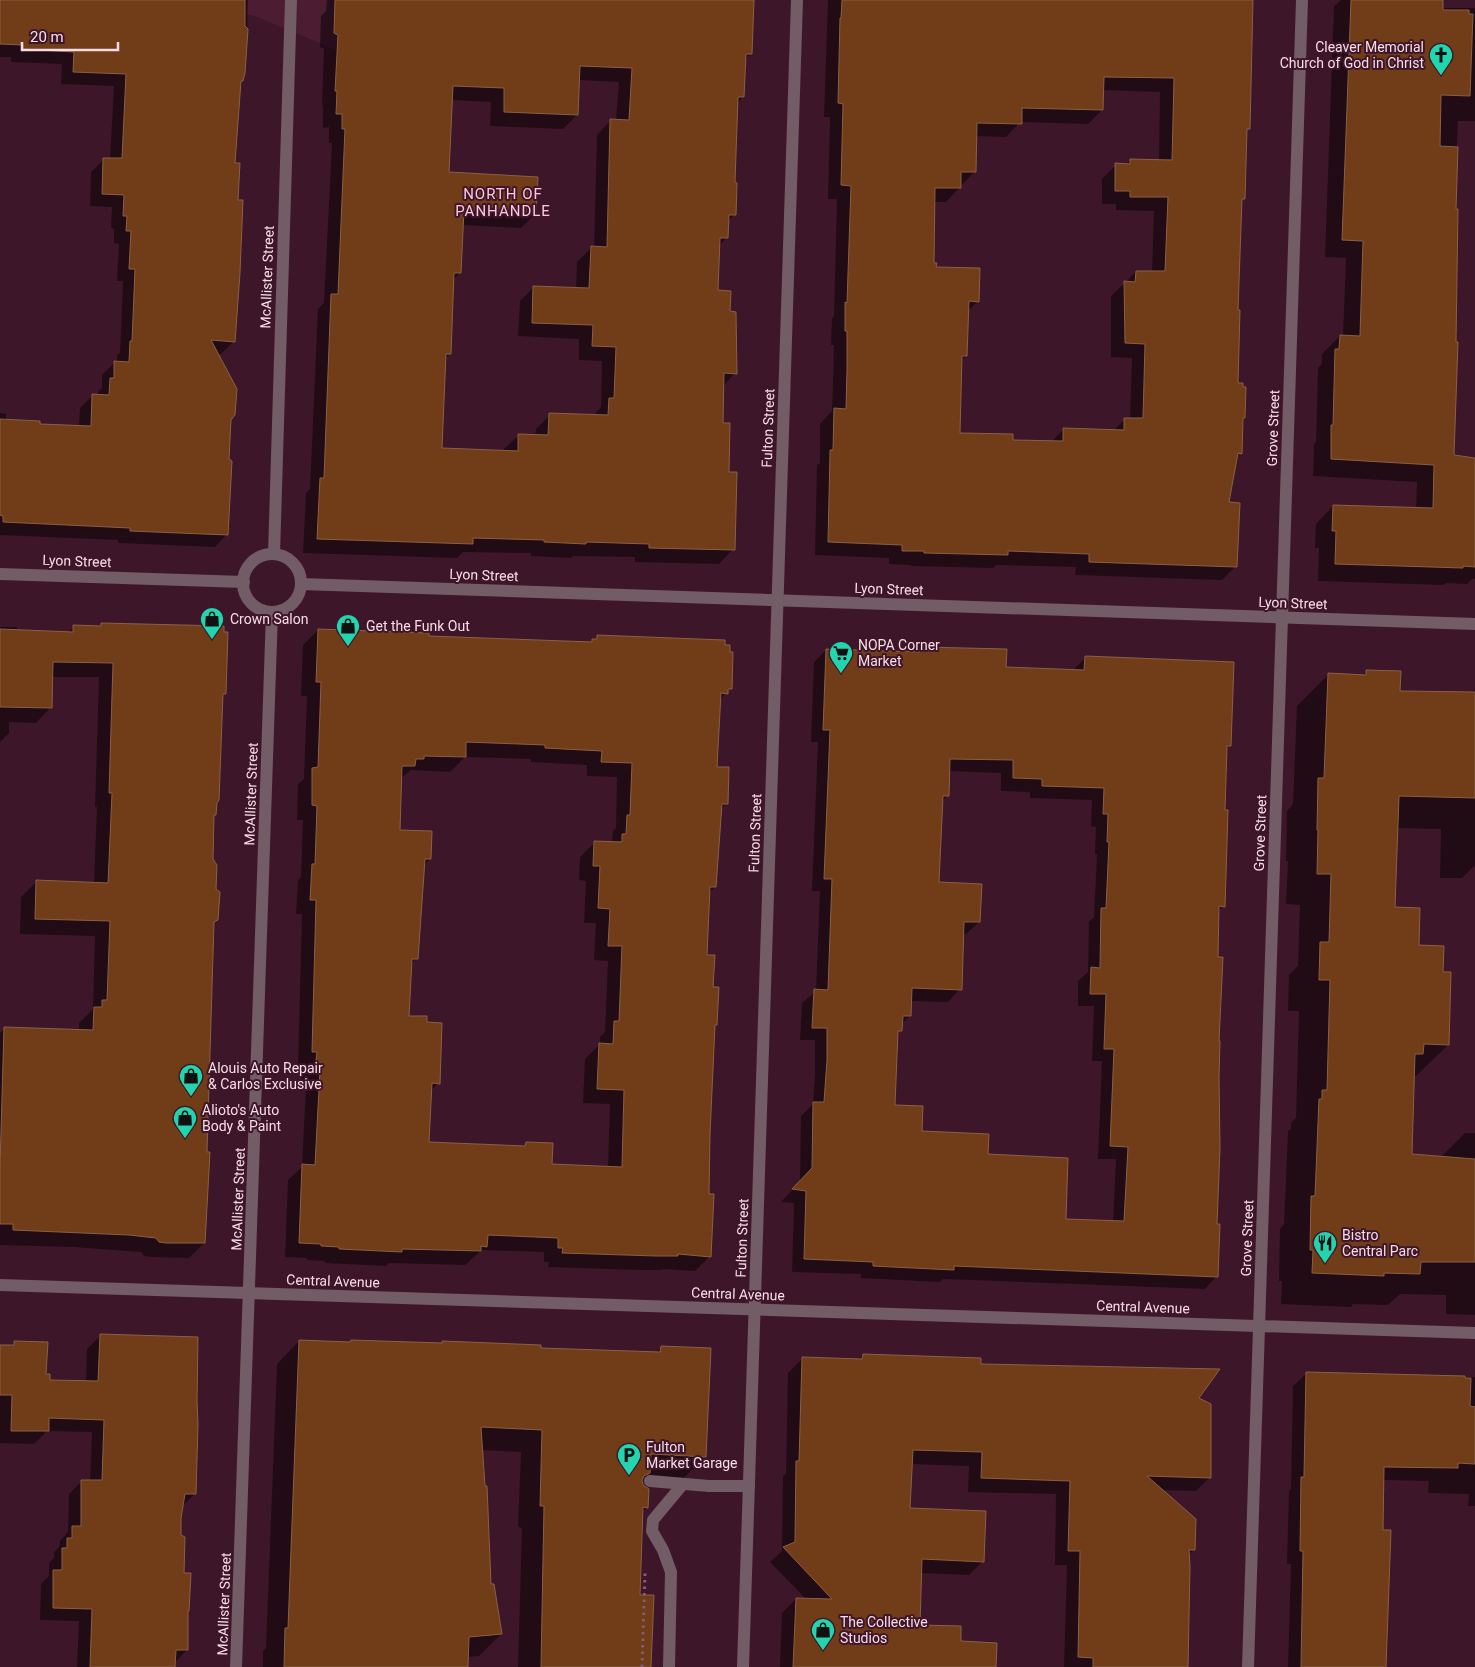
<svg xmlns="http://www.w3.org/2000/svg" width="1475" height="1667" font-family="Roboto,sans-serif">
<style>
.built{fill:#4b1c32}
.shadow{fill:#0007;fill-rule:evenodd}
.building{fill:#713d18;stroke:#8a6045;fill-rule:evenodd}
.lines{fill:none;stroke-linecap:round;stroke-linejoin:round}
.path{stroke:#815d6d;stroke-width:3;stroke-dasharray:2.5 4;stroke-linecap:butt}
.service{stroke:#725c65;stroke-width:12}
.minor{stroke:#725c65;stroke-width:12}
.tertiary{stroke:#725c65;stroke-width:12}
.labels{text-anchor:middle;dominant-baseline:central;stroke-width:4;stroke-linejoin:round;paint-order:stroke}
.poi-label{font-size:14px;fill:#f8dce6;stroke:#3e1629;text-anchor:start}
.street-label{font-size:14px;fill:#f8dce6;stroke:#3e1629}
.neighbourhood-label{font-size:15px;letter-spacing:1px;fill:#fdc6db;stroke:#3e1629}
</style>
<rect width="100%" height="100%" fill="#3e1629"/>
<!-- built -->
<path class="built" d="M181 0H400L398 50H336L252 15 180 12Z"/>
<!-- shadow -->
<g class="shadow">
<path d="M0 0H248L247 29 242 80 239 83 233 164 234 341 221 354H217L230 419 227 534 215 547 118 543V540L0 535V413L6 414V421L39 425 79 427 80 408 93 395 98 396V392L102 388V375L115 362H117V355L120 353 123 281H117L119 244 114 243V229L111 228 112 207 90 206 91 172 104 159H110L114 86 61 84 62 64 11 62V57H0Z"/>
<path d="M327 0H753L751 53 745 59 743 97 736 104 734 215 728 221 727 238 718 246 717 291 729 312 735 373 723 386 722 425 728 473 733 549 719 564 635 562V557L573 556 571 558 531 556V553L463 552 457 558 303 553 306 493 310 489 318 309 324 303 332 143H329V127L323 128V105H322L324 49 320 47 321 16 326 11ZM578 80 619 82 616 120H611L597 135 594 248H591L577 262 576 289 534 287 520 301 518 336 579 339V360L602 361 601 407 595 414V416L550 415 536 429 535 436 519 435 504 449V452L440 450 445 359 449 354 452 281 460 273 462 225 521 228 535 214 448 173 451 100 491 102 490 126 563 129 577 115Z"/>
<path d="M828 0H1252L1248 129 1246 131 1244 198 1241 201 1237 311 1236 384 1244 417 1241 420 1240 453 1236 457 1227 503 1236 566 1222 580 1075 575 1076 567 996 565 993 568 911 566V565L889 564V558L815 555 817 465 820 463V424L832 411 833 384 834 345H831L832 318 834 316 837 199H828L830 117H824ZM1102 90 1160 92 1159 161 1131 160 1126 165H1116L1102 179V204H1116V210L1154 211 1152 272H1136L1111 296V357L1132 358 1130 419H1125L1113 431 1064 429 1051 442 1012 441 959 434 961 361 966 356 968 311 978 301 935 268 932 264 934 202H946L974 172 975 136 1006 137 1020 122 1088 124 1102 110Z"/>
<path d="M1341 0H1442V8H1475V121H1458L1455 183V261L1457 262 1453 456 1475 457V579H1472L1467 584 1446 583 1444 585 1318 581 1319 548H1315L1316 524 1333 506 1416 509 1417 482 1313 476 1314 444 1316 442 1318 368 1322 364V354L1340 336H1343L1346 258 1325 257 1334 6Z"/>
<path d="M102 624 225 694 221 698 215 815 213 817 212 924 204 1243 189 1258 151 1257 144 1256 141 1252 73 1247 0 1245V1033L5 1029 79 1031V1023L93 1009 95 936 20 934 21 897 36 882 94 884 97 807H95L99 677H51L50 708 36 723 9 722V733L0 742V627H17V631L67 633 74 627H99Z"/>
<path d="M318 630 428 637 590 643 598 637 730 688 719 701 715 768 726 804 720 810 715 887 709 893 706 956 712 988 713 1026 708 1195 710 1256 695 1271 663 1269 662 1270H641L548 1267 549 1262H544V1252L482 1250 465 1265 389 1263 386 1266 325 1263V1261L307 1260V1258L285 1257 288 1180 302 1167 306 1084H301L303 1066H298L302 914H296L298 880 301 877 303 820H297L298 784 304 779 307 696H301L303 645ZM465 757 531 759V762L587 765V776L617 777 616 828 613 831 612 843H594L580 857 579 880 586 881 584 923H596L594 960 608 961 605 1032 600 1037V1044L585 1059 583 1103 610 1104 608 1168 551 1166 526 1143 523 1147 428 1143 430 1091 439 1083 408 1017 410 965 417 958 423 866 430 859 398 831 400 779 411 770 450 772Z"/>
<path d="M921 648 1005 668 1072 671 1085 658 1230 745 1226 749 1223 906 1217 912 1216 1225 1217 1276 1205 1289 943 1279 940 1282 861 1278V1274L792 1272 794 1203 781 1202 800 1182 801 1116 813 1104 815 1074V1040H800L802 1003 816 991 820 891H812L818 742H811L814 662 826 650 916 653ZM948 771 1001 773V791L1030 792V798L1092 800 1091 826 1096 827 1095 854H1097L1094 917 1089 922 1088 972 1078 981V1006H1094L1092 1061H1102L1098 1159H1116L1113 1222 1065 1220 987 1156 920 1132 894 1106 896 1035 901 1030V1024L910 1016V1001L948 1002 960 989 963 934H966L979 922 938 884 942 802 947 796Z"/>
<path d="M1367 671 1399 692 1470 694 1475 689V865L1462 878H1440L1441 829 1397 828 1394 909 1418 947 1441 973 1448 1045 1416 1076H1414L1411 1155 1440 1158 1465 1133H1475V1315L1446 1314V1295L1400 1294 1388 1305 1353 1304 1351 1307 1281 1304 1282 1281H1279L1280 1229 1284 1224 1288 1131 1291 1129V1123L1296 1118 1299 1011H1288L1289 975 1298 966 1300 905 1286 904 1288 861H1286L1287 811 1293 804 1297 706 1328 675 1362 676Z"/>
<path d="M100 1336 195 1494 182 1506 180 1518 187 1612V1650L175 1662 174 1667H77L79 1621 40 1620 41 1584 49 1576V1563L54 1558V1552L59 1547 60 1541 68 1532 69 1494 82 1481H90L92 1432 47 1431 34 1444 0 1443V1346H11L14 1342 49 1381 86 1382 87 1349Z"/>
<path d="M299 1341 440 1344 443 1342 540 1349 655 1353 661 1348 705 1456 683 1479 644 1477 641 1480 647 1507 642 1512 639 1596 650 1667H518L522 1528 518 1527 521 1452 481 1450 490 1586 501 1634 479 1656 467 1657 466 1667H263V1651L266 1648 277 1364Z"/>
<path d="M863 1355 980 1365 1197 1398 1210 1477 1196 1491 1161 1490 1194 1549 1188 1555 1186 1667H1064L1067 1565H1055L1056 1494 968 1492 969 1466 911 1464 909 1509 983 1561 969 1575 920 1573 919 1626 959 1642 995 1667H780L782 1613 796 1599H806L770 1562 782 1551 783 1476 786 1474 788 1373 802 1359 858 1360Z"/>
<path d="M1307 1373 1475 1377V1506H1468L1469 1494 1428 1493 1429 1481 1383 1480 1382 1531 1385 1667H1288L1291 1564H1287L1289 1491 1291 1489 1293 1386Z"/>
</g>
<!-- building -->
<g class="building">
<path d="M0 0H245V26L248 29 245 73 243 81H241L235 163H240L238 200H243L240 273 235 342 211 340 237 389 235 415 231 420 229 459 232 461 228 535 130 531V528L3 522V516L0 515V419L40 421V424L91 426 92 394 109 395 110 378H114V361L129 362 130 341H132L135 269H129L131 231H126L127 216H123L124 195 102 194 103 158H122L126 74 73 72 74 52 23 49V45L0 44Z"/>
<path d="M335 0H754L752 54H746L744 97H738L735 182 737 183 736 215H729L728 238H720L718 290 731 291 730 311 736 312 737 374 724 373 723 423H730L729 472H737L735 550 649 548V544L586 542V544L544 542V540L473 538V544L317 539 320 478H324L331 294H338L345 129H342V114H336L337 91H335L338 35 334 33ZM580 66 632 68 629 120 610 119 607 247 591 246 589 288 533 286 532 323 593 325 592 346 616 347 614 398H609L608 415 549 413 548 435 518 434V451L442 448 446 354H451L454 273H461L464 210 536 214 538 177 449 172 453 86 504 88V112L578 115Z"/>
<path d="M842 0H1253L1250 129H1247L1245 199H1242L1238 310H1240L1238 383H1243V387H1246L1245 418H1243L1242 454 1238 453 1229 502 1240 503 1237 567 1089 562V554L1008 551V555L924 553V551H902V545L828 542 830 454V450H833L834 408 846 409 847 369V331H845V302L847 303 851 186 841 185 843 104 838 103 840 18H841ZM1104 77 1174 78 1172 160 1130 159V164L1115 163V191H1130V197H1168L1165 271H1136L1135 282 1124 281 1125 343 1145 344 1143 418H1124V430L1063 428V441L1013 440V434L960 433 962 356H967L969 301 979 302 980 268 936 267 937 263H934L935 188H961V172H976L977 123 1022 124V108L1103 110Z"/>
<path d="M1351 0H1443V10H1469V14H1473L1470 96 1441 95 1440 146 1458 147 1456 209H1458L1456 342H1458L1454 455 1475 458V567L1463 566V568L1335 564 1336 531H1332L1333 505 1433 508 1434 465 1331 459V425H1333L1335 349H1339L1340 335 1360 336 1363 241 1342 240Z"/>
<path d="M101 623 224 626V632H228L226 694H223L219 800 217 803 216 815H214L213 859 217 865 216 889 220 892 218 920 214 922 207 1152H210L205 1243H166L159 1242 156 1238 129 1235 13 1230V1224H0V1166L4 1027 93 1030 94 1007H102V1000H107L110 921 35 919 36 880 108 883 112 793H109L113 663 53 662 52 708 0 707V629L73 632V625L101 626Z"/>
<path d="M318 629 429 633V636L592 642V639H597V635L698 639 725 640V645H730V652H733L732 689H728V694L721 693 717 767H729L728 804H722L716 887H710L707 955H715L713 987H719L717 1025H715L710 1134 709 1194H714L711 1257 678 1254V1256H656L562 1253 563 1248H558V1238L488 1235 487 1247 481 1246V1251L402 1249V1252L339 1249V1247L321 1246V1244L299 1243 302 1164 315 1165 320 1070H315L317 1052H312L316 900H310L312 864H315L317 806 312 805V768L318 767 321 682H316ZM466 742 545 745V748L602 751 601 762 632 763 630 815H627L626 834H622V842L594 841 593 866H600L598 908 610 909 608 946H622L619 1021H614L613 1044 599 1043 597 1089 624 1090 622 1167 552 1164 553 1143 526 1142 525 1146 429 1142 432 1083 440 1084 442 1023 427 1022V1016H409L412 959H418L425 859H431L432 831 400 830 402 766H415L416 759H424V756L466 757Z"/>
<path d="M921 647 1007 649 1006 667 1084 670 1085 656 1234 662 1231 746H1227L1225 810H1228L1225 907 1219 906 1218 957H1223L1219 1041H1220L1219 1077 1220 1148 1217 1224H1220L1218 1277 954 1266V1270L873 1266V1262L804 1259 806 1191 792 1189 812 1168 813 1102H824L827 1060V1028H812L814 989 828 990 832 879H824L830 730H823L826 649 920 652ZM950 759 1013 760V778L1042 779V786L1104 788 1103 814H1108L1107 842H1109L1106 908H1101L1100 968 1091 967 1090 994H1106L1104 1049H1114L1110 1146 1128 1147 1124 1221 1066 1219 1068 1158 988 1154 989 1134 922 1131 923 1106 895 1105 898 1031H902L903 1016H911L912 988 962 990 964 922H980L982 884 939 882 943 796H949Z"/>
<path d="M1366 670 1401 671 1400 691 1475 692V798L1399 796 1395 907 1420 908 1419 945 1444 946 1443 972H1451L1449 1045 1424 1044 1423 1054H1415L1412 1154 1475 1159V1262H1421L1420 1274 1384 1273V1276L1312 1273 1313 1250H1310L1311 1196H1315L1319 1099H1322V1090H1327L1330 980H1319L1320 942H1329L1331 874H1317L1318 830H1317L1318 778H1324L1328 673 1366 675Z"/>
<path d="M100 1334 198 1337 197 1401 198 1424 196 1494H185L181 1518V1535L185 1537 184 1573H191L189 1611H188V1650H176L175 1667H90L92 1609 53 1608V1570H62V1548H67V1538H72V1526H81V1480H102L104 1420 49 1418V1431H11L12 1395H0V1345H14V1341L48 1342 46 1374H50V1380L98 1381Z"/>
<path d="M299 1340 350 1342 351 1340 442 1343V1341L541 1345V1348L660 1352 661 1346 711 1348 706 1457 651 1454 650 1473 644 1476 642 1480 643 1485 649 1489 648 1508 643 1507 640 1595H654L651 1667H541L544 1506H540L542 1430 481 1427 485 1486H487L491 1584H494L502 1634 469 1637 468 1667H284L285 1628H288Z"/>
<path d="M863 1354 981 1358V1364L1220 1369 1199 1398 1211 1404V1478L1147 1476 1196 1519 1195 1550H1189L1190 1567 1188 1667H1093V1658L1078 1657 1080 1551H1068L1070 1481 981 1478 982 1452 913 1450 910 1508 986 1511 984 1562 922 1559 920 1625 961 1626V1641L997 1643 996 1667H793L796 1598 832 1599 783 1547 795 1542 796 1461H799L802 1357 862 1359Z"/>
<path d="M1306 1372 1465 1376V1378H1471L1470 1406 1475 1407V1464L1458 1463V1468L1384 1467 1383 1530H1391L1386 1667H1301L1303 1551H1300L1301 1477H1304Z"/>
</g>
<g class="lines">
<!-- path -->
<path class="path" d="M642 1667 645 1573"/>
<!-- service -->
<g class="service">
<path d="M650 1481 709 1486H749"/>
<path d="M669 1667 671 1572 663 1550 652 1531 653 1520 683 1484"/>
</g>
<!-- minor -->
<g class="minor">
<path d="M274 554 291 0"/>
<circle cx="272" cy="583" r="29"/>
<path d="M0 574 244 582"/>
<path d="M301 584 1475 624"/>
<path d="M0 1285 1475 1333"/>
<path d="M236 1667 272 612"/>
<path d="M1248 1667 1302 0"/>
</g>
<!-- tertiary -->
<path class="tertiary" d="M743 1667 797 0"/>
</g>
<!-- icons -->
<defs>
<g id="church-pin" transform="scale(1.25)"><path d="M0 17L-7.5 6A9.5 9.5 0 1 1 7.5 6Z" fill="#22d5af" stroke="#3e1629"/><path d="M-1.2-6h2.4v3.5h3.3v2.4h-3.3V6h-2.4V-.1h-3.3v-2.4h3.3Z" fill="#111"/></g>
<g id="shop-pin" transform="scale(1.25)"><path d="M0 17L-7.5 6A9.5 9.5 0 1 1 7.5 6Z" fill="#22d5af" stroke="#3e1629"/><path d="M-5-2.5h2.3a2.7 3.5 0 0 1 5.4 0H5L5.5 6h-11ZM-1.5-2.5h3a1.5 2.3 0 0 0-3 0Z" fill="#111"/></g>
<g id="supermarket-pin" transform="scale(1.25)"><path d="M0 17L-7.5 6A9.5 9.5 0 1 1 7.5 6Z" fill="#22d5af" stroke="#3e1629"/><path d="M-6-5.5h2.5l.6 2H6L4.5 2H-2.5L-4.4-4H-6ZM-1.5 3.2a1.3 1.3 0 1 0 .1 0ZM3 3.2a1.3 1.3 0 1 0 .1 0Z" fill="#111"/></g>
<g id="restaurant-pin" transform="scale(1.25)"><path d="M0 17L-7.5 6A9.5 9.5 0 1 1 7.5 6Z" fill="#22d5af" stroke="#3e1629"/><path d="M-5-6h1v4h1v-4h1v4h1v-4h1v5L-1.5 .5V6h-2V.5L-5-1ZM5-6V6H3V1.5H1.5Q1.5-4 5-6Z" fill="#111"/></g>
<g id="parking-pin" transform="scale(1.25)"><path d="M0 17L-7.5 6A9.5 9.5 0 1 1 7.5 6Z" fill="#22d5af" stroke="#3e1629"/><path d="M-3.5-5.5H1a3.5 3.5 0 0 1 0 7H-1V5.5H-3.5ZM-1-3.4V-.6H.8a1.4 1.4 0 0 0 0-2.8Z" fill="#111"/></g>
</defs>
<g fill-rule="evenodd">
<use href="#church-pin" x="1441" y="55"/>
<use href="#shop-pin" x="212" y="619"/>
<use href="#shop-pin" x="348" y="626"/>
<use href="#supermarket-pin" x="841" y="653"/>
<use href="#shop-pin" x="191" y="1076"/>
<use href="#shop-pin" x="185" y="1118"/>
<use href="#restaurant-pin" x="1325" y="1243"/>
<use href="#parking-pin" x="629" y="1455"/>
<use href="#shop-pin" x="823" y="1630"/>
</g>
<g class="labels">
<!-- poi labels -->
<g class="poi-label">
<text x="1424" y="47" text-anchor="end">Cleaver Memorial<tspan x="1424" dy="16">Church of God in Christ</tspan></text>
<text x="230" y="619">Crown Salon</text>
<text x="366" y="626">Get the Funk Out</text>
<text x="858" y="645">NOPA Corner<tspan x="858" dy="16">Market</tspan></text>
<text x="208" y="1068">Alouis Auto Repair<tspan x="208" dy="16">&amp; Carlos Exclusive</tspan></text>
<text x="202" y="1110">Alioto's Auto<tspan x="202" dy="16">Body &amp; Paint</tspan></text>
<text x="1342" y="1235">Bistro<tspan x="1342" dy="16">Central Parc</tspan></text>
<text x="646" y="1447">Fulton<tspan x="646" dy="16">Market Garage</tspan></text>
<text x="840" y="1622">The Collective<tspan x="840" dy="16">Studios</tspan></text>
</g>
<!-- street labels -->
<g class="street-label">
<text transform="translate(267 277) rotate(-88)">McAllister Street</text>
<text transform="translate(768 428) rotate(-88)">Fulton Street</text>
<text transform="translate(1273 428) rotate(-88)">Grove Street</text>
<text transform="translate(77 561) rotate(2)">Lyon Street</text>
<text transform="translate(484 575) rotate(2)">Lyon Street</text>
<text transform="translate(889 589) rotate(2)">Lyon Street</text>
<text transform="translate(1293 603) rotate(2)">Lyon Street</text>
<text transform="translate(251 794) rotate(-88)">McAllister Street</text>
<text transform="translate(755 833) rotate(-88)">Fulton Street</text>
<text transform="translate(1260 833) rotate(-88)">Grove Street</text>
<text transform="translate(238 1199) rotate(-88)">McAllister Street</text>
<text transform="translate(742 1238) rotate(-88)">Fulton Street</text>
<text transform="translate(1247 1238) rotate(-88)">Grove Street</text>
<text transform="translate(333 1281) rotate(2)">Central Avenue</text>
<text transform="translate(738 1294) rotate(2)">Central Avenue</text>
<text transform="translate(1143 1307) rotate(2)">Central Avenue</text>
<text transform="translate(224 1604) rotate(-88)">McAllister Street</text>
</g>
<!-- neighbourhood labels -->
<g class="neighbourhood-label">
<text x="503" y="194">NORTH OF<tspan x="503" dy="17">PANHANDLE</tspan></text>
</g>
</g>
<!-- scale -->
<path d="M22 42v8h96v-8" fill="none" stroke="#f8dce6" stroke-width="2.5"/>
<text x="30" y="42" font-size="15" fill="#f8dce6" stroke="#3e1629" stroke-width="4" paint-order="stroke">20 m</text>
</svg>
